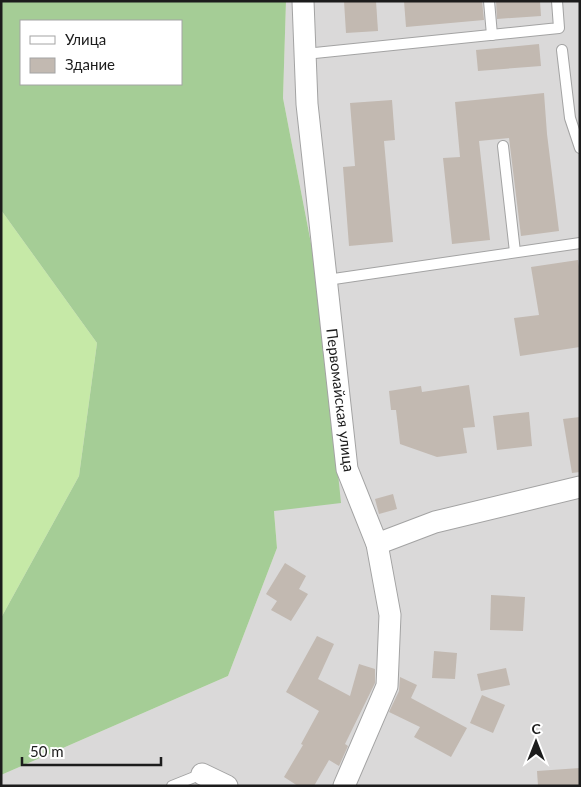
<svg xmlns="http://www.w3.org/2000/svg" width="581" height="787" font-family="Lato,sans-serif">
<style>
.residential{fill:#dad9d9}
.grass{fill:#c6e9a7}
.forest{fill:#a5cd96;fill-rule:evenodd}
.building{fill:#c2b9b1}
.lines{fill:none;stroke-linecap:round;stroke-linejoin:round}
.service-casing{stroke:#a3a3a3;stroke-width:12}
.minor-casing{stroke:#a3a3a3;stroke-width:23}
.service{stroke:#fff;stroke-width:10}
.minor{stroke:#fff;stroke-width:21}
.labels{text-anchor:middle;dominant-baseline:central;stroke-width:5;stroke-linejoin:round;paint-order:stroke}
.street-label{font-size:15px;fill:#1c1c1c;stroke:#fff}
</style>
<rect width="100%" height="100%" fill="#eeeae2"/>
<!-- residential -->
<path class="residential" d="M286 1H580V786H1V775L228 676 277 548 274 511 319 285 283 98Z"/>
<!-- grass -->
<path class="grass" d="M1 210 97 343 79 476 1 618Z"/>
<!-- forest -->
<path class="forest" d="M1 1H286L283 98 319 285 341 503 274 511 277 548 228 676 1 775V618L79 476 97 343 1 210ZM21 21H181V84H21Z"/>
<!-- building -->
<g class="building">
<path d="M344 1H376L378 31 346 33Z"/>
<path d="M404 1H482L484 20 406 27Z"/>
<path d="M496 1H540L541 16 497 19Z"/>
<path d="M539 44 541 66 478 71 476 50Z"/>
<path d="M544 93 547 134 559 231 521 236 509 138 479 141 490 240 452 244 443 158 460 157 455 102Z"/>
<path d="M392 100 395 140 384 141 393 242 349 246 343 167 355 166 350 103Z"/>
<path d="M578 260 580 273V347L520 356 514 318 539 315 531 267Z"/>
<path d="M469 385 475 427 463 428 467 453 437 457 400 444 396 410H391L389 391 421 386 422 392Z"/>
<path d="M529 412 532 446 497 450 493 416Z"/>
<path d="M580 417V472L572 473 563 419Z"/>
<path d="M393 494 397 509 379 514 375 499Z"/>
<path d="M285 563 306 576 299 589 308 594 291 621 271 610 277 601 266 594Z"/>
<path d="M491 595 525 597 523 631 490 630Z"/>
<path d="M317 636 334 644 318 679 350 696 359 664 375 669V683L345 744 348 746 339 766 329 760 314 786H298L284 777 303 745 301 744 319 711 286 692Z"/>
<path d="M434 651 457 653 455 679 432 678Z"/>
<path d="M506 668 510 685 481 691 477 674Z"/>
<path d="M400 677 417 685 411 698 467 728 451 757 414 737 420 727 389 712 399 691Z"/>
<path d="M482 695 505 705 493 733 470 723Z"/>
<path d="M580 768V786H538L537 771Z"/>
</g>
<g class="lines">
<!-- service casing -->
<g class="service-casing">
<g id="service">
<path d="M489 1 492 35"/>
<path d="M562 50 570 118 580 148"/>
<path d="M305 54 559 28 557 1"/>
<path d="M503 146 515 252"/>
<path d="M327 280 580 243"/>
<path d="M172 786 202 774"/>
</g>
</g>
<!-- minor casing -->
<g class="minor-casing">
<g id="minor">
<path d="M303 1 307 104 347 469 377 544 390 615 387 686 344 786"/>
<path d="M377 544 435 522 580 487"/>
<path d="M202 774 227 786"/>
</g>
</g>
<!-- service -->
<use href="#service" class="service"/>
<!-- minor -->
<use href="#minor" class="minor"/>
</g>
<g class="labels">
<!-- street labels -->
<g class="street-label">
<text transform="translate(341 400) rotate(83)">Первомайская улица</text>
</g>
</g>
<!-- border -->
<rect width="581" height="787" fill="none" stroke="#1c1c1c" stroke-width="5"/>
<!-- legend -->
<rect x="20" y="20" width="162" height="65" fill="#ffffff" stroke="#a4a4a4"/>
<rect x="30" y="36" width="25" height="8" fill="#ffffff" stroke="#a4a4a4"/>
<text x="65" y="45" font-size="15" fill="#1c1c1c">Улица</text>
<rect x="30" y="58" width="25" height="15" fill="#c2b9b1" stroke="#a4a4a4"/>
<text x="65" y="70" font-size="15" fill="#1c1c1c">Здание</text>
<!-- north arrow -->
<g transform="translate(536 742)" stroke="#ffffff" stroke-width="4" paint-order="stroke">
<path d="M0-4L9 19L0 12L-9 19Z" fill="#1c1c1c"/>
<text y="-8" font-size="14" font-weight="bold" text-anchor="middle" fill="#1c1c1c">С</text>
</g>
<!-- scale -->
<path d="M22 757v8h139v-8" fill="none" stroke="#1c1c1c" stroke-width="2.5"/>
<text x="30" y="757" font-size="15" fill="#1c1c1c" stroke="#ffffff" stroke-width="4" paint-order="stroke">50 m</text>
</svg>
